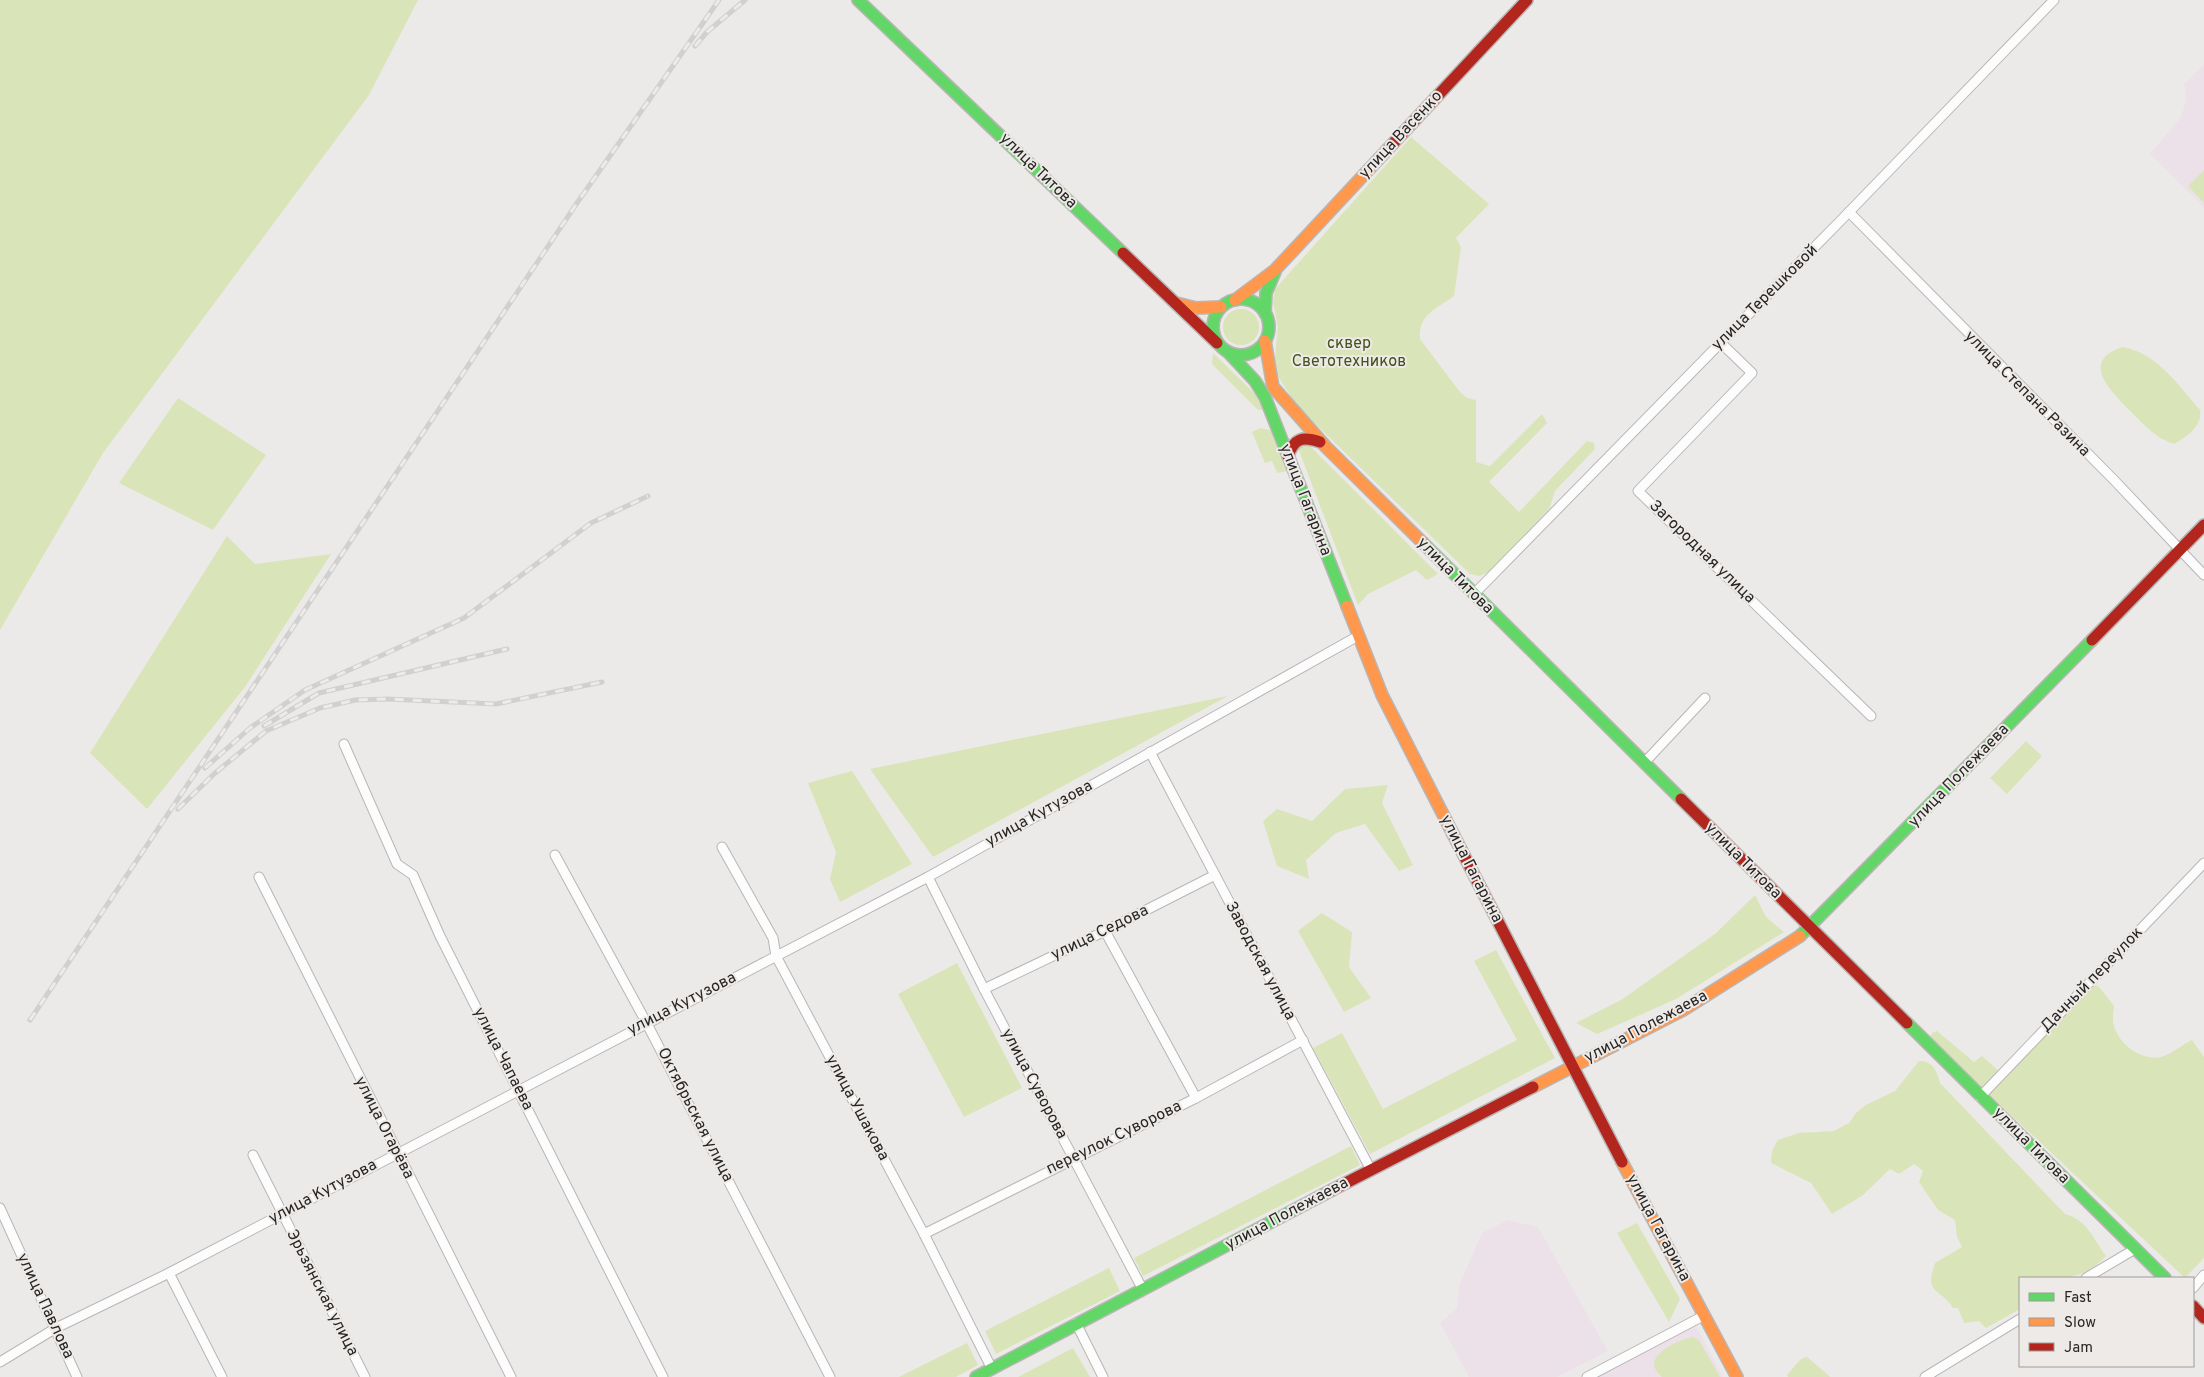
<svg xmlns="http://www.w3.org/2000/svg" width="2204" height="1377" font-family="Overpass,sans-serif">
<style>
.education{fill:#ede1e9}
.green{fill:#dae4b9}
.lines{fill:none;stroke-linecap:round;stroke-linejoin:round}
.street-casing{stroke:#b8b6b5;stroke-width:11}
.fast-casing{stroke:#b8b6b5;stroke-width:14}
.slow-casing{stroke:#b8b6b5;stroke-width:14}
.jam-casing{stroke:#b8b6b5;stroke-width:14}
.street{stroke:#fcfcfc;stroke-width:9}
.fast{stroke:#63d668;stroke-width:11}
.slow{stroke:#ff974d;stroke-width:11}
.jam{stroke:#b3261e;stroke-width:11}
.rail-casing{stroke:#d0d0cf;stroke-width:5}
.rail{stroke:#edeae7;stroke-width:3;stroke-dasharray:9;stroke-linecap:butt}
.labels{text-anchor:middle;dominant-baseline:central;stroke-width:4;stroke-linejoin:round;paint-order:stroke}
.street-label{font-size:16px;fill:#282625;stroke:#edeae7}
.park-label{font-size:16px;fill:#45531a;stroke:#edeae7}
</style>
<rect width="100%" height="100%" fill="#eceae8"/>
<!-- education -->
<g class="education">
<path d="M2204 64V208L2150 154 2181 117 2186 100 2184 84Z"/>
<path d="M1508 1220 1538 1227 1608 1351 1557 1377H1469L1440 1323 1457 1308 1459 1285 1482 1233Z"/>
<path d="M1696 1326 1723 1377H1597Z"/>
</g>
<!-- green -->
<g class="green">
<path d="M0 0H418L369 95 103 453 0 630Z"/>
<path d="M1411 137 1489 204 1456 238 1461 247 1454 296C1437 309 1418 314 1420 339L1460 392 1467 398 1476 400V462L1490 466 1542 414 1547 423 1489 482 1519 512 1587 441 1594 443 1595 449 1555 491 1549 509 1489 572 1479 576 1470 574 1297 406 1279 378 1275 358 1278 327 1273 302 1275 289Z"/>
<path d="M2204 170V203L2188 186Z"/>
<circle cx="1241" cy="327" r="18"/>
<path d="M2122 347C2156 352 2179 386 2200 410 2203 426 2186 437 2174 444 2154 438 2143 423 2128 409 2110 389 2080 362 2122 347Z"/>
<path d="M1213 353 1255 394 1264 410H1258L1212 364Z"/>
<path d="M178 398 266 455 213 530 119 483Z"/>
<path d="M1260 428 1270 430 1287 471 1277 473 1272 461 1265 463 1252 432Z"/>
<path d="M1304 442 1308 444 1438 574 1427 580 1416 570 1368 594 1358 605 1298 448Z"/>
<path d="M227 536 255 564 331 554 245 687 147 809 90 753Z"/>
<path d="M1228 696 933 857 870 769Z"/>
<path d="M2026 741 2042 756 2007 794 1990 778Z"/>
<path d="M852 771 912 864 840 902 830 879 836 852 808 783Z"/>
<path d="M1388 785 1382 803 1413 865 1399 871 1365 824 1336 833 1306 860 1309 879 1277 866 1263 821 1277 809 1312 821 1345 789Z"/>
<path d="M1755 895 1766 917 1784 932 1676 999 1597 1034 1576 1023 1621 1000 1715 934Z"/>
<path d="M1322 913 1352 932 1349 967 1371 998 1344 1012 1298 931Z"/>
<path d="M1496 950 1555 1058 1370 1154 1313 1048 1342 1033 1383 1109 1517 1040 1474 961Z"/>
<path d="M957 963 1022 1088 964 1117 898 994Z"/>
<path d="M2088 978 2100 988 2114 1006C2113 1014 2112 1021 2115 1029 2121 1046 2143 1061 2161 1057 2173 1054 2181 1045 2192 1040L2204 1057V1258L2185 1278 1934 1043 1930 1037 1932 1033 1937 1031 1974 1062 1982 1056 2000 1072Z"/>
<path d="M1919 1061C1933 1060 1937 1072 1940 1083L2065 1214C2088 1220 2093 1239 2106 1256 2080 1284 2055 1278 2020 1278V1309L1986 1328 1979 1321 1964 1323 1958 1308H1953C1939 1286 1924 1296 1935 1263L1962 1247 1957 1237 1955 1220 1938 1210 1919 1182 1923 1171 1914 1164 1899 1174 1890 1169 1862 1196 1832 1214 1811 1183 1771 1163 1772 1151 1778 1140 1799 1133 1834 1131 1849 1123 1856 1113 1866 1105 1895 1091Z"/>
<path d="M1351 1146 1360 1165 1143 1276 1134 1258Z"/>
<path d="M1637 1223 1680 1299 1669 1322 1617 1233Z"/>
<path d="M1109 1268 1120 1291 996 1354 985 1331Z"/>
<path d="M1692 1337 1699 1340 1720 1377H1662C1638 1358 1675 1341 1692 1337Z"/>
<path d="M967 1343 978 1365 956 1377H899Z"/>
<path d="M1073 1348 1090 1377H1018Z"/>
<path d="M1807 1357 1828 1375 1830 1377H1788L1787 1375 1801 1359Z"/>
</g>
<g class="lines">
<!-- street casing -->
<g class="street-casing">
<g id="street">
<path d="M1849 212 2114 480 2204 575"/>
<path d="M1721 343 1752 373 1638 491 1871 716"/>
<path d="M1474 594 1849 212 2054 0"/>
<path d="M344 744 397 864 413 875 440 936 663 1377"/>
<path d="M1150 752 1371 1170"/>
<path d="M1644 763 1705 698"/>
<path d="M722 847 773 938 776 956 924 1234 992 1369"/>
<path d="M555 855 646 1022 830 1377"/>
<path d="M259 877 511 1377"/>
<path d="M928 877 984 989 1143 1290"/>
<path d="M1105 931 1196 1098"/>
<path d="M984 989 1105 931 1215 875"/>
<path d="M1980 1097 2204 863"/>
<path d="M253 1155 365 1377"/>
<path d="M0 1208 77 1377"/>
<path d="M924 1234 1196 1098 1303 1040"/>
<path d="M169 1273 222 1377"/>
<path d="M2086 1278 2135 1249"/>
<path d="M2193 1288 2204 1275"/>
<path d="M1076 1323 1103 1377"/>
<path d="M0 1362 56 1328 169 1273 928 877 1358 636"/>
<path d="M1587 1377 1705 1315"/>
<path d="M1925 1377 2020 1319"/>
</g>
</g>
<!-- fast casing -->
<g class="fast-casing">
<g id="fast">
<path d="M858 0 1123 253"/>
<circle cx="1241" cy="327" r="28"/>
<path d="M1265 313 1266 293 1275 272"/>
<path d="M1228 352 1255 381 1265 397 1347 606"/>
<path d="M1423 543 1681 799"/>
<path d="M1800 936 2092 640"/>
<path d="M1907 1023 2165 1278"/>
<path d="M976 1377 1332 1190"/>
</g>
</g>
<!-- slow casing -->
<g class="slow-casing">
<g id="slow">
<path d="M1235 300 1275 270 1387 150"/>
<path d="M1176 303 1196 308 1221 307"/>
<path d="M1265 341 1273 387 1326 447 1423 543"/>
<path d="M1347 606 1382 695 1453 834"/>
<path d="M1533 1087 1683 1010 1800 936"/>
<path d="M1622 1162 1737 1377"/>
</g>
</g>
<!-- jam casing -->
<g class="jam-casing">
<g id="jam">
<path d="M1387 150 1527 0"/>
<path d="M1123 253 1217 343"/>
<path d="M1288 456C1294 438 1303 436 1320 442"/>
<path d="M2092 640 2204 525"/>
<path d="M1681 799 1907 1023"/>
<path d="M1453 834 1622 1162"/>
<path d="M1332 1190 1533 1087"/>
<path d="M2193 1306 2204 1318"/>
</g>
</g>
<!-- street -->
<use href="#street" class="street"/>
<!-- fast -->
<use href="#fast" class="fast"/>
<!-- slow -->
<use href="#slow" class="slow"/>
<!-- jam -->
<use href="#jam" class="jam"/>
<!-- rail casing -->
<g class="rail-casing">
<g id="rail">
<path d="M695 46 707 32 745 0"/>
<path d="M264 726 319 693 507 649"/>
<path d="M205 768 250 728 305 690 464 618 591 523 648 496"/>
<path d="M178 809 214 774 266 731 320 708 355 700 388 699 496 704 602 682"/>
<path d="M30 1020 577 203 719 0"/>
</g>
</g>
<!-- rail -->
<use href="#rail" class="rail"/>
</g>
<g class="labels">
<!-- street labels -->
<g class="street-label">
<text transform="translate(1401 135) rotate(-47)">улица Васенко</text>
<text transform="translate(1038 171) rotate(44)">улица Титова</text>
<text transform="translate(1765 298) rotate(-45)">улица Терешковой</text>
<text transform="translate(2027 394) rotate(45)">улица Степана Разина</text>
<text transform="translate(1305 500) rotate(69)">улица Гагарина</text>
<text transform="translate(1702 552) rotate(44)">Загородная улица</text>
<text transform="translate(1455 576) rotate(45)">улица Титова</text>
<text transform="translate(1959 776) rotate(-46)">улица Полежаева</text>
<text transform="translate(1039 814) rotate(-29)">улица Кутузова</text>
<text transform="translate(1743 861) rotate(45)">улица Титова</text>
<text transform="translate(1471 869) rotate(63)">улица Гагарина</text>
<text transform="translate(1100 933) rotate(-26)">улица Седова</text>
<text transform="translate(1260 961) rotate(62)">Заводская улица</text>
<text transform="translate(2092 980) rotate(-46)">Дачный переулок</text>
<text transform="translate(682 1004) rotate(-27)">улица Кутузова</text>
<text transform="translate(1646 1027) rotate(-28)">улица Полежаева</text>
<text transform="translate(503 1059) rotate(63)">улица Чапаева</text>
<text transform="translate(1034 1084) rotate(62)">улица Суворова</text>
<text transform="translate(857 1108) rotate(62)">улица Ушакова</text>
<text transform="translate(695 1115) rotate(63)">Октябрьская улица</text>
<text transform="translate(384 1128) rotate(63)">улица Огарёва</text>
<text transform="translate(1114 1138) rotate(-26)">переулок Суворова</text>
<text transform="translate(2031 1146) rotate(45)">улица Титова</text>
<text transform="translate(323 1192) rotate(-28)">улица Кутузова</text>
<text transform="translate(1287 1214) rotate(-28)">улица Полежаева</text>
<text transform="translate(1658 1228) rotate(62)">улица Гагарина</text>
<text transform="translate(322 1293) rotate(63)">Эрьзянская улица</text>
<text transform="translate(45 1306) rotate(65)">улица Павлова</text>
</g>
<!-- park labels -->
<g class="park-label">
<text x="1349" y="344">сквер<tspan x="1349" dy="18">Светотехников</tspan></text>
</g>
</g>
<!-- legend -->
<rect x="2019" y="1277" width="175" height="90" fill="#edeae7" stroke="#9e9c99"/>
<rect x="2029" y="1293" width="25" height="8" fill="#63d668" stroke="#9e9c99"/>
<text x="2064" y="1302" font-size="15" fill="#282625">Fast</text>
<rect x="2029" y="1318" width="25" height="8" fill="#ff974d" stroke="#9e9c99"/>
<text x="2064" y="1327" font-size="15" fill="#282625">Slow</text>
<rect x="2029" y="1343" width="25" height="8" fill="#b3261e" stroke="#9e9c99"/>
<text x="2064" y="1352" font-size="15" fill="#282625">Jam</text>
</svg>
